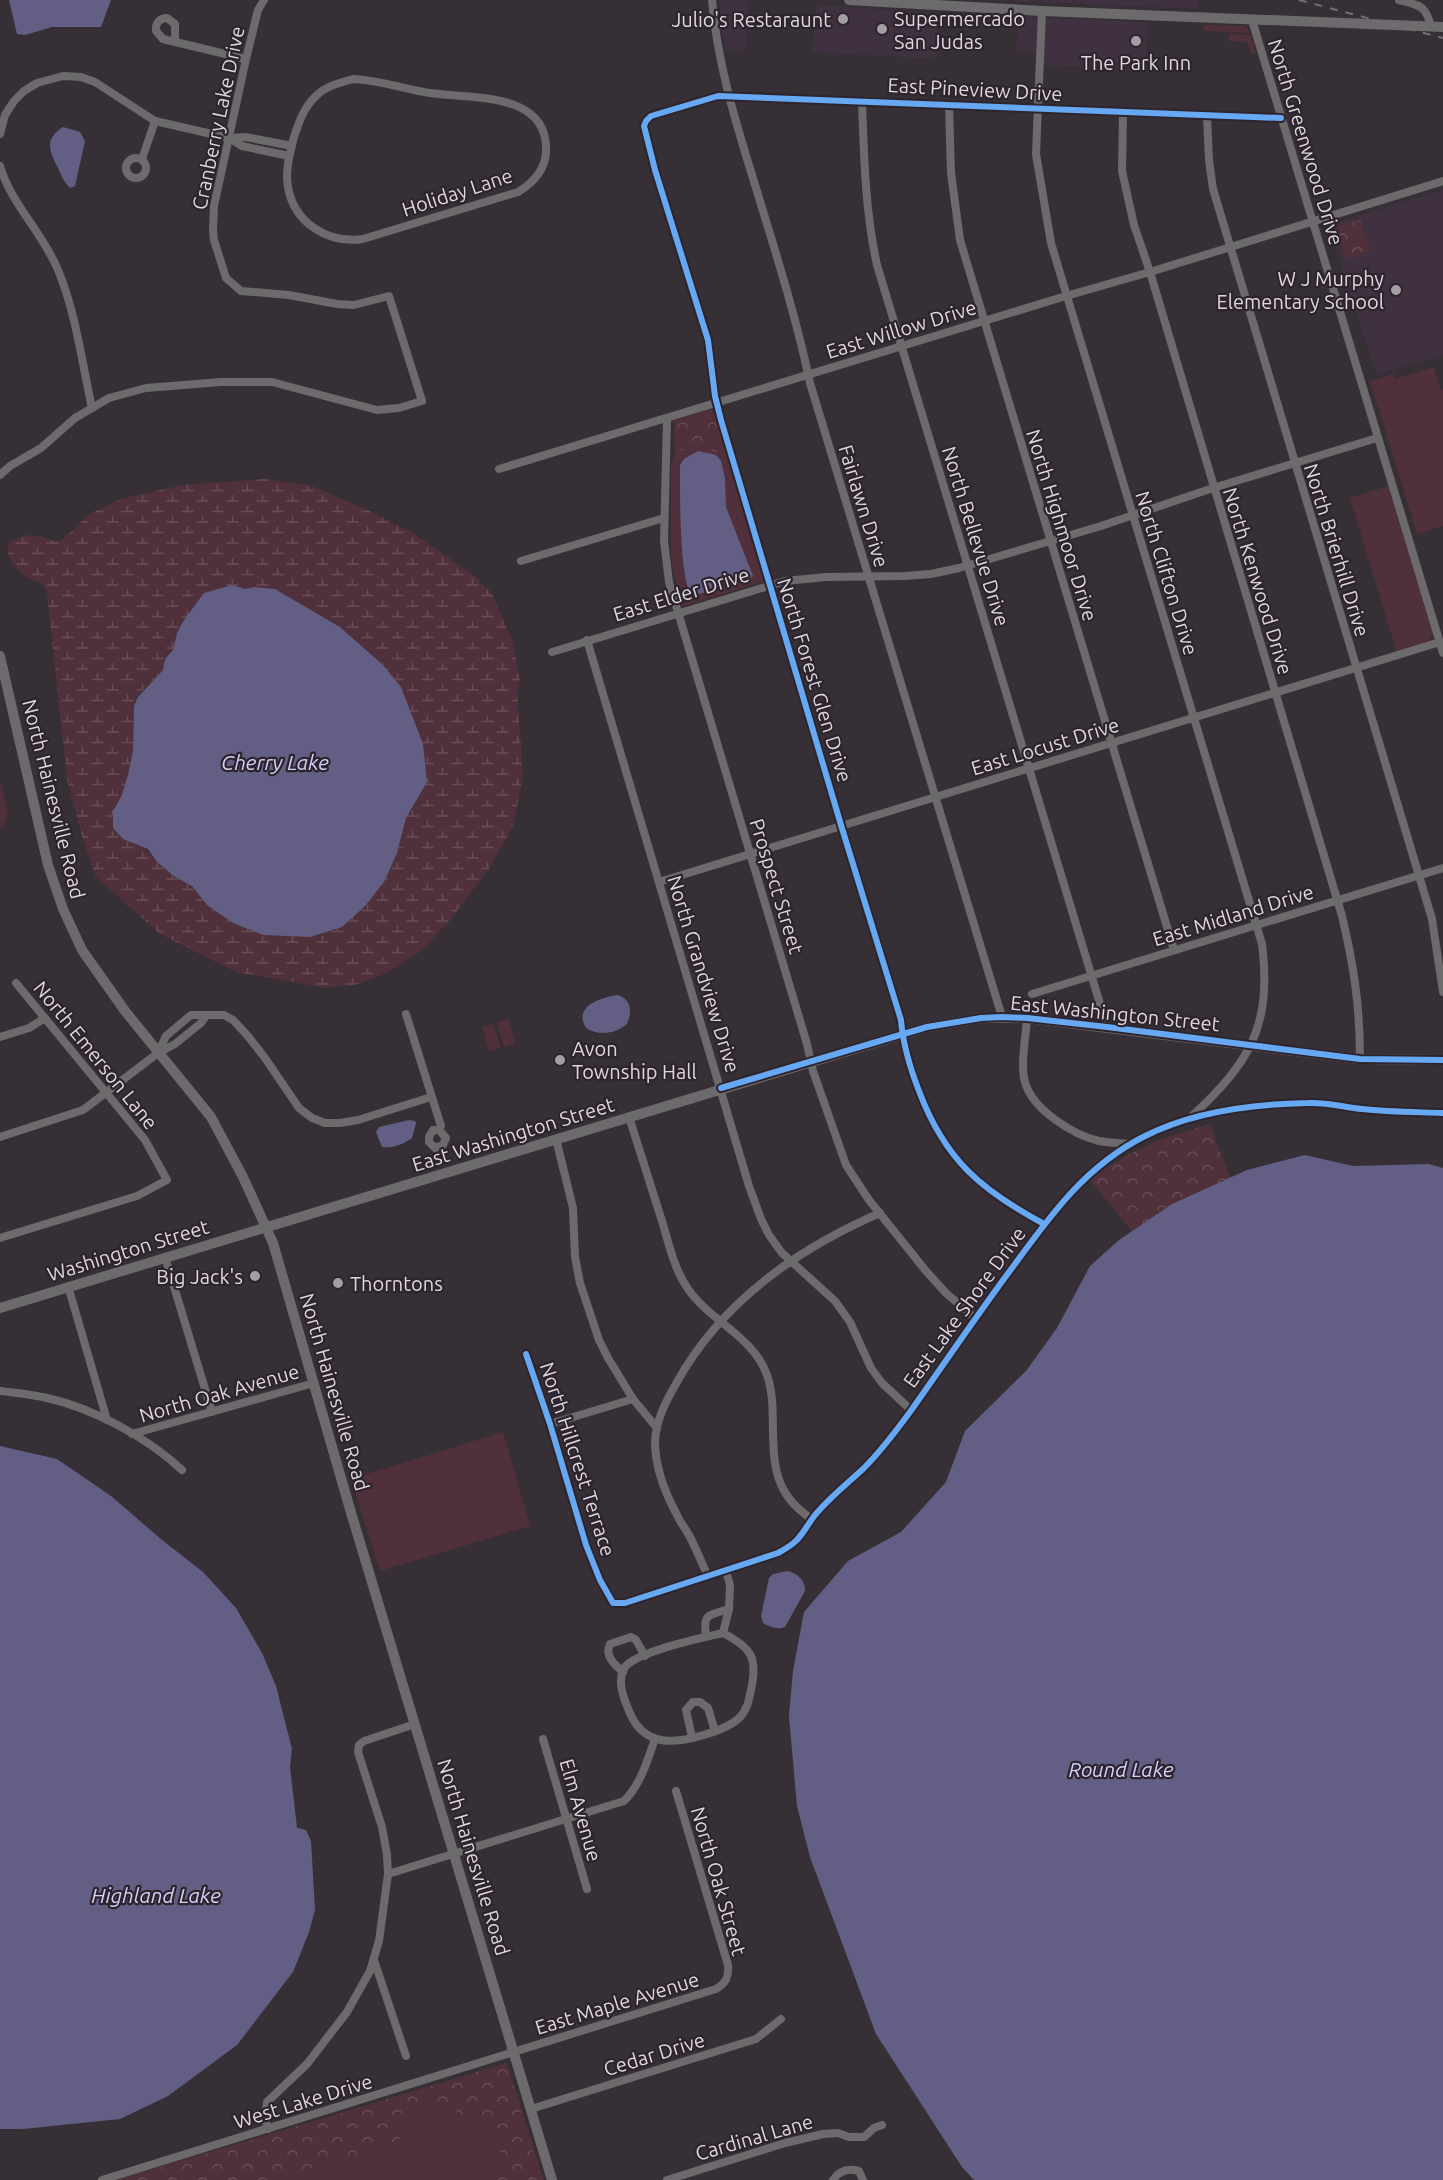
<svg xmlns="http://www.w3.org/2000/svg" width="1443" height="2180" font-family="Ubuntu,sans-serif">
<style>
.built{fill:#3f3140}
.grass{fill:#50303a}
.forest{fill:url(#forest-crowns)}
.wetland{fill:url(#wetland-marsh);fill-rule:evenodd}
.water{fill:#635f84}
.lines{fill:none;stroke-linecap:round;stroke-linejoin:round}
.minor{stroke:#6c6a6c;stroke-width:8}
.major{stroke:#6d6a6d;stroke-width:10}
.rail{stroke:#726f72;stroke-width:2;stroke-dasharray:8 8;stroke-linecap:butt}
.cycleway-casing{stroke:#2e242e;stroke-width:10}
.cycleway{stroke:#66a8f1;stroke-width:6}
.poi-dot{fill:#a39da4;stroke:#2e242e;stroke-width:2}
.labels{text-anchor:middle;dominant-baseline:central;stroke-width:4.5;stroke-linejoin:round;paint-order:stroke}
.poi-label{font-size:20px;fill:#ded7df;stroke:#2e242e;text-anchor:start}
.street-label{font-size:20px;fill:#ded7df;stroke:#2e242e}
.water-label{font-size:21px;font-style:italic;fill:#d3d1f9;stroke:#2e242e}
</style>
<defs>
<pattern id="forest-crowns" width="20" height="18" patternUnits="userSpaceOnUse" patternTransform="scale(1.5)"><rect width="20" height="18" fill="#50303a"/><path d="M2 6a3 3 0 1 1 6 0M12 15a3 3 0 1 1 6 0" fill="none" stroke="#694d56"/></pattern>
<pattern id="wetland-marsh" width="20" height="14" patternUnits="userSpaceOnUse" patternTransform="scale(1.5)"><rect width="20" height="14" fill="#50303a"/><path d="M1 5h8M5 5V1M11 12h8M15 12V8" fill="none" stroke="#694d56"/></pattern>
</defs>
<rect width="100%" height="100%" fill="#363036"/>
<!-- built -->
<g class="built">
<path d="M719 0 748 1 746 51H725Z"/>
<path d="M993 0H1199V9Z"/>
<path d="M816 5 938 13 935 59 812 52Z"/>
<path d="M1018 17 1148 22 1146 68 1043 65V53L1016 52Z"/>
<path d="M1443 190V355L1376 375 1329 225Z"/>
</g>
<!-- grass -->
<g class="grass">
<path d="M1204 25 1244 26 1251 33 1204 31Z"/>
<path d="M1229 34 1251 35 1256 53 1251 54 1247 42 1228 41Z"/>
<path d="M1434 367 1441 390H1443V526L1417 534 1370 381 1393 374 1395 379Z"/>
<path d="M711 409 715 414 763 579 762 582 684 606 680 603 671 558V465L675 452 674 420Z"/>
<path d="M1388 486 1433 633 1427 644 1397 653 1350 498Z"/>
<path d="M0 780C3 794 15 819 0 828Z"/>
<path d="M508 1019 515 1043 504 1047 497 1022Z"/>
<path d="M493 1024 501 1048 489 1051 482 1027Z"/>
<path d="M503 1432 530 1526 380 1571 351 1479Z"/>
<path d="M507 2063 544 2180H117Z"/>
</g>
<!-- forest -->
<g class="forest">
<path d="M1360 220 1370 251 1346 259 1336 227Z"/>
<path d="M713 414 724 451 719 453 700 446 675 452 674 425Z"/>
<path d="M1210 1124 1230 1178 1172 1204 1132 1231 1090 1180C1130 1150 1162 1137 1210 1124Z"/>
<path d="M507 2063 540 2180H495L494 2173 500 2155 493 2136 490 2118 473 2119 453 2110 435 2106 422 2111 410 2120 399 2142 281 2180H117Z"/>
</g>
<!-- wetland -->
<path class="wetland" d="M265 479 312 486 374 513 414 534 475 576 492 594 513 642 520 680 517 694 523 775 513 826 491 866 450 920 421 951 388 972 359 984 327 988 236 972 160 934 96 877 82 836 67 779 47 593C45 590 44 586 42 584 38 581 32 580 28 578 16 569 3 557 10 541L27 535 40 536 56 542 63 539 90 514 121 499 182 485ZM232 585 245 589 254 587 275 589 341 627 383 665 400 687 427 782 406 818 397 853 263 935 233 923 207 905 192 886 175 877 157 862 113 811 121 797 128 775 133 751 134 706 138 696 163 670 165 659 173 650 177 633 193 610Z"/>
<!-- water -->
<g class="water">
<path d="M9 0H111L101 27H52L25 35 17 34Z"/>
<path d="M63 127 80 132 85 141 75 186 70 188C64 182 61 175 58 168 49 150 44 139 63 127Z"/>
<path d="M698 451 716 455 721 461 725 478 726 507 753 576 750 578 730 576 705 592 692 596C679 580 680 490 680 465L684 459Z"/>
<path d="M232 585 245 589 254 587 275 589 340 627 383 665 401 687 423 744 427 782 406 818 397 853 384 882 365 906 342 927 310 937 263 935 233 923 207 905 192 886 175 877 157 862 148 849 123 839 113 828V811L121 797 128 775 133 751 134 706 138 697 163 670 165 659 173 650 177 633 184 620 204 593Z"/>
<path d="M617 995C632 999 632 1012 627 1024 615 1034 599 1036 586 1028 573 1006 600 998 617 995Z"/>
<path d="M409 1120 415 1121 416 1123 412 1138C404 1144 391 1149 382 1147L376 1132 379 1127Z"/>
<path d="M1305 1155 1353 1166 1429 1164 1443 1168V2180H974L962 2167 876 2034 810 1857 797 1806 789 1716 793 1671 804 1612 848 1561 901 1532 946 1482 965 1431 1026 1371 1057 1328 1090 1266 1119 1240 1172 1204 1247 1170Z"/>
<path d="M0 1446 57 1459 111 1496 162 1540 203 1572 236 1608 262 1653 276 1686 292 1749 290 1767 297 1828 306 1830 311 1841 315 1910 309 1932 293 1972 237 2045 168 2096 120 2119 23 2129H0Z"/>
<path d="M788 1571C798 1574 805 1580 805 1591L785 1627C778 1630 770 1627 763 1623L761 1616 769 1578 773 1574Z"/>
</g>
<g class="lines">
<!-- minor -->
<g class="minor">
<path d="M712 0C717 60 734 117 752 175 773 244 795 312 810 383L1002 1017"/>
<path d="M1399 0C1419 5 1426 5 1431 27"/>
<path d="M1042 11 1036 154 1051 243 1262 944C1272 1027 1250 1062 1191 1117"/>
<path d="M1252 20 1443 653"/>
<path d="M175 42V24L167 18C159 18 155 24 156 31L163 39 246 59"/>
<path d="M353 79C379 80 404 89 430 93 471 99 549 91 546 152 545 171 533 183 518 192L363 239C328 244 294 223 288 187 285 170 290 153 294 137 299 122 304 107 316 96 326 86 339 83 353 79Z"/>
<path d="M862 101C864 156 865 211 877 265L1107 1027"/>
<path d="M949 104 951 173 960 240 1174 950"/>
<path d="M1123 113 1122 171 1134 225 1150 272 1342 916C1354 966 1360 1008 1360 1059"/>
<path d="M1207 116 1209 160 1213 189 1432 919 1443 992"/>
<path d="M0 134 5 115 14 101 24 91 37 83 63 76 81 77 95 82 155 121 229 138 246 137 292 146"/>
<path d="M229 138 242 146 289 156"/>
<circle cx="136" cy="168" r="10"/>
<path d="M142 159 155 121"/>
<path d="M0 166C11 204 43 233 58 270 76 313 82 363 92 408"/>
<path d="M667 418 664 541 669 582 807 1044 813 1071 846 1165 869 1200 926 1271 946 1293 975 1318"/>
<path d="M499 469 1066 296 1150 272 1443 181"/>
<path d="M0 475 10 466 41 448 75 418 109 398 146 388 221 382H272L377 410 399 408 422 401 389 296 354 305 337 304 289 295 241 291 226 278 214 240 213 230 214 206 246 59 258 10 264 0"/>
<path d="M521 561 664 518"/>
<path d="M587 640 749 1186 761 1219 769 1235 782 1253 835 1301 850 1322 871 1368 882 1383 911 1410"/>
<path d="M552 652 785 581 826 577 905 576 931 574 959 568 1101 526 1213 488 1377 438"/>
<path d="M659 882 1440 642"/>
<path d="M1032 994 1443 868"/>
<path d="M406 1014 441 1126 439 1130 446 1138 443 1145 435 1148 429 1142V1137L433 1130H439"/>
<path d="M1027 1018C1026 1036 1020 1066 1025 1082 1032 1109 1073 1135 1099 1141 1109 1143 1120 1143 1131 1144"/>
<path d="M0 1037 29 1028 45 1018"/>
<path d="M158 1053 166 1036 191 1015H224L233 1020 247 1035 265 1058 299 1108 312 1118 325 1123H340L358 1120 431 1097"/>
<path d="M629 1117C640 1152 651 1186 662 1221 669 1244 674 1269 688 1289 710 1321 754 1337 767 1375 781 1415 761 1467 792 1502 798 1509 805 1514 812 1520"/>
<path d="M0 1137 83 1110 158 1053 175 1044 201 1023 206 1016"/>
<path d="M556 1139 573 1208 575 1257 580 1283 599 1340 608 1358 633 1399 657 1428"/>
<path d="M1044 1224C981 1190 945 1160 919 1091 910 1068 903 1045 901 1020L841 825 721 420 715 396 708 340 655 170 644 126 646 121 651 116 718 96 1281 118"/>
<path d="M0 1238 137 1196 167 1180 145 1140 16 983"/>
<path d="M165 1257 212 1412"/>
<path d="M68 1286 107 1420"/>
<path d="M526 1354 550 1424 586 1545 600 1580 613 1603H625L778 1553C802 1540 800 1535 815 1515 829 1498 848 1483 864 1468 881 1451 896 1431 910 1412 944 1364 977 1315 1012 1268 1050 1216 1085 1166 1145 1136 1194 1111 1253 1104 1308 1103 1326 1102 1343 1107 1362 1109 1389 1112 1416 1112 1443 1113"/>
<path d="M0 1391C15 1393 31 1394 47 1398 93 1408 148 1438 182 1470"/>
<path d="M550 1424 633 1399"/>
<path d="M132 1434 314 1383"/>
<path d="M708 1576C701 1562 696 1548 689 1535 685 1528 680 1522 677 1515 665 1493 655 1467 655 1441 656 1420 666 1401 677 1382 722 1301 797 1249 880 1213"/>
<path d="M723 1633C752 1648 758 1658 751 1690 749 1699 748 1708 741 1716 728 1731 680 1744 661 1740 645 1737 635 1726 629 1711 624 1699 616 1680 625 1667 638 1651 702 1638 723 1633Z"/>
<path d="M723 1633 729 1609"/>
<path d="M706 1637C703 1613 707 1616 729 1609L730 1585 726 1571"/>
<path d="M623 1672C615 1665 604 1656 610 1644L631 1637 636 1640 645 1656"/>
<path d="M692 1737 686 1710 693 1702H700L708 1708 715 1731"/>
<path d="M543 1739 587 1889"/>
<path d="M388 1874 624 1801C641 1784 647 1761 655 1739"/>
<path d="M374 1960 406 2056"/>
<path d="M531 2109 756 2039 781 2019"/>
<path d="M268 2129 265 2118 267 2102 307 2064 347 2012 370 1971 379 1941 388 1874 387 1855 382 1827 358 1752 359 1745 364 1741 415 1724"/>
<path d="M102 2180 716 1989C726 1983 729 1977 728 1965L676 1791"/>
<path d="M667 2180 785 2143 823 2134 838 2133 849 2137H864L874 2128 882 2125"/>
<path d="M833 2180C840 2170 848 2168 859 2171L863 2180"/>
</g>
<!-- major -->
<g class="major">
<path d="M849 0 1042 11 1443 27"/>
<path d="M0 656 48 865 63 909 82 950 125 1011 211 1117 243 1177 273 1243 352 1516 552 2180"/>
<path d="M0 1308 927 1027 981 1018H1027L1360 1059 1443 1060"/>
</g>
<!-- rail -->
<path class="rail" d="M1299 0 1443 38"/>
<!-- cycleway casing -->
<g class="cycleway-casing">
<g id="cycleway">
<path d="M721 1088 927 1027 981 1018 1002 1017 1027 1018 1107 1027 1360 1059 1443 1060"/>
<path d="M1044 1224C981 1190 945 1160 919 1091 910 1068 903 1045 901 1020L841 825 721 420 715 396 708 340 655 170 644 126 646 121 651 116 718 96 1281 118"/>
<path d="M526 1354 550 1424 586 1545 600 1580 613 1603H625L778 1553C802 1540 800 1535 815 1515 829 1498 848 1483 864 1468 881 1451 896 1431 910 1412 944 1364 977 1315 1012 1268 1050 1216 1085 1166 1145 1136 1194 1111 1253 1104 1308 1103 1326 1102 1343 1107 1362 1109 1389 1112 1416 1112 1443 1113"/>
</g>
</g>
<!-- cycleway -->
<use href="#cycleway" class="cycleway"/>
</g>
<!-- markers -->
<g class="poi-dot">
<circle cx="843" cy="19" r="6"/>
<circle cx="882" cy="29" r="6"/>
<circle cx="1136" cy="41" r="6"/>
<circle cx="1396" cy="290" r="6"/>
<circle cx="560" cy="1060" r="6"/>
<circle cx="255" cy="1276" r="6"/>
<circle cx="338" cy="1283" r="6"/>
</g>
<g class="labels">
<!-- poi labels -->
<g class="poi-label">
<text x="894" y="18">Supermercado<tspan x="894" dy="23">San Judas</tspan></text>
<text x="831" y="19" text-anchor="end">Julio's Restaraunt</text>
<text x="1136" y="62" text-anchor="middle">The Park Inn</text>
<text x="1384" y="278" text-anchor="end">W J Murphy<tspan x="1384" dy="23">Elementary School</tspan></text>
<text x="572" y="1048">Avon<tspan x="572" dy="23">Township Hall</tspan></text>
<text x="243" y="1276" text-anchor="end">Big Jack's</text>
<text x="350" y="1283">Thorntons</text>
</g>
<!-- street labels -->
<g class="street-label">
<text transform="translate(975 89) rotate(3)">East Pineview Drive</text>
<text transform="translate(218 118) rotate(-78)">Cranberry Lake Drive</text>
<text transform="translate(1306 142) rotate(73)">North Greenwood Drive</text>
<text transform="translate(457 192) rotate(-18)">Holiday Lane</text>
<text transform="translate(901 329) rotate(-17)">East Willow Drive</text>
<text transform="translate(864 506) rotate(73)">Fairlawn Drive</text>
<text transform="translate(1062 525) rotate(73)">North Highmoor Drive</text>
<text transform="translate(976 536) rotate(73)">North Bellevue Drive</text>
<text transform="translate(1337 550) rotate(73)">North Brierhill Drive</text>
<text transform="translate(1167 573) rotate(73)">North Clifton Drive</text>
<text transform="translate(1258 581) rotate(73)">North Kenwood Drive</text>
<text transform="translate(681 594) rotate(-17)">East Elder Drive</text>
<text transform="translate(815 680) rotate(73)">North Forest Glen Drive</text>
<text transform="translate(1045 746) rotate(-17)">East Locust Drive</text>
<text transform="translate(54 799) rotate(76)">North Hainesville Road</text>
<text transform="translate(777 886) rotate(73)">Prospect Street</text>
<text transform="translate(1233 915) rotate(-17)">East Midland Drive</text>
<text transform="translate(704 974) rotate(73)">North Grandview Drive</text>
<text transform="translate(1115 1013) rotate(6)">East Washington Street</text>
<text transform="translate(96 1055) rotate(51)">North Emerson Lane</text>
<text transform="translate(513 1134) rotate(-17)">East Washington Street</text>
<text transform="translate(128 1250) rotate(-17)">Washington Street</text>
<text transform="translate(964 1307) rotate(-54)">East Lake Shore Drive</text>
<text transform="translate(335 1392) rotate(74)">North Hainesville Road</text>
<text transform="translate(219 1393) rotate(-16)">North Oak Avenue</text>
<text transform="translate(578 1459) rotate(72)">North Hillcrest Terrace</text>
<text transform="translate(581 1810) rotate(74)">Elm Avenue</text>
<text transform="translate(474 1857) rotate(73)">North Hainesville Road</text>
<text transform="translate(719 1881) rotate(74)">North Oak Street</text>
<text transform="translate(617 2003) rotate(-17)">East Maple Avenue</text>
<text transform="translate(654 2054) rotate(-17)">Cedar Drive</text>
<text transform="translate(303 2101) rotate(-17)">West Lake Drive</text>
<text transform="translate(754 2137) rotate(-16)">Cardinal Lane</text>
</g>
<!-- water labels -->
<g class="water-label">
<text x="275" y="762">Cherry Lake</text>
<text x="1121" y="1769">Round Lake</text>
<text x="156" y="1895">Highland Lake</text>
</g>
</g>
</svg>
